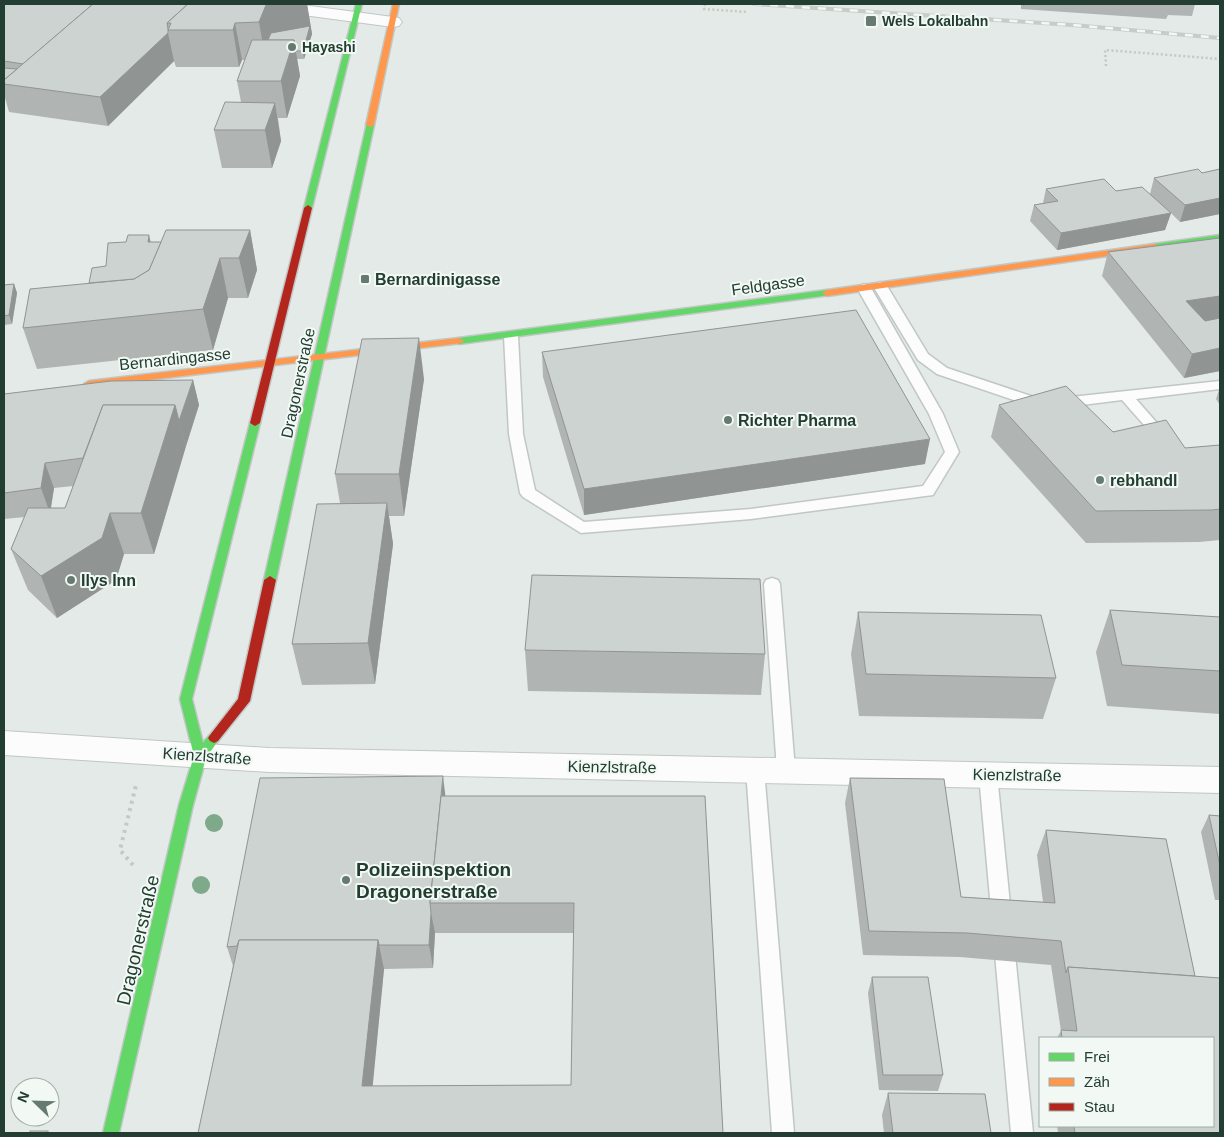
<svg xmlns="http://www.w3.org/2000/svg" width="1224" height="1137" font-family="Arial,sans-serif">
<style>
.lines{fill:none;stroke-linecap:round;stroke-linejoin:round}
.lane-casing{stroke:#c1c7c4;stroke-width:3}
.street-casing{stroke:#c1c7c4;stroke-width:2}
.fast-casing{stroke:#c0c7c4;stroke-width:3}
.slow-casing{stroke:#c0c7c4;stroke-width:3}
.jam-casing{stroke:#c0c7c4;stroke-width:3}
.path-far1{stroke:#c1cac5;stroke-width:2.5;stroke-dasharray:2 2.5;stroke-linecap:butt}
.path{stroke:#c1cac5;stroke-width:4;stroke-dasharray:3 4.5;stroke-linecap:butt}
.lane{fill:#fbfcfb;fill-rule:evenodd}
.street{fill:#fbfcfb;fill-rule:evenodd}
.fast{fill:#63d668;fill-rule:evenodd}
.slow{fill:#ff974d;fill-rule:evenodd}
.jam{fill:#b3261e;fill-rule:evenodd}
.rail-casing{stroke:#c7cbc9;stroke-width:4}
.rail{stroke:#f2f9f4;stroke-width:2.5;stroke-dasharray:8;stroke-linecap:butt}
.tree{fill:#7ea98a}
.wall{fill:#b0b5b3;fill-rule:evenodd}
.shaded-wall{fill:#909492}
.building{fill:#cdd3d0;stroke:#909492}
.poi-dot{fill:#667a71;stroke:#f2f9f4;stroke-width:2}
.labels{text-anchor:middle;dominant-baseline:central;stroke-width:4;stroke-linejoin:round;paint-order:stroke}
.far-poi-label{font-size:14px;font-weight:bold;fill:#223d32;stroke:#f2f9f4;text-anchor:start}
.poi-label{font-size:16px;font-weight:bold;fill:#223d32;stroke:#f2f9f4;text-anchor:start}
.street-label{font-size:16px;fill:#223d32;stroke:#f2f9f4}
.near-poi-label{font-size:19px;font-weight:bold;fill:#223d32;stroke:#f2f9f4;text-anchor:start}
.near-street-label{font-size:19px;fill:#223d32;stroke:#f2f9f4}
</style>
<rect width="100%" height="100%" fill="#e4eae7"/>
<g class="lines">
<!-- lane casing -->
<g class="lane-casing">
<g id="lane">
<path d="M880 282 887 286 928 354 947 368 1043 400 1220 381V389L1136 399 1171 439 1164 444 1159 442 1122 400 1042 410 1037 408 937 374 918 360 873 286Z"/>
<path d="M864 284 871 288 943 414 959 452 933 495 751 519 581 533 523 497 520 493 509 434 504 336 511 332 518 336 523 434 535 490 584 522 751 509 923 486 945 452 929 414 857 288Z"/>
<path d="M772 578 778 580 780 584 795 770 793 775 786 777 779 775 777 770 764 584 766 580Z"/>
<path d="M755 762 762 764 764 769 794 1133H772L746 769 748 764Z"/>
<path d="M988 768 995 770 997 775 1033 1133H1011L979 775 981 770Z"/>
</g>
</g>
<!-- street casing -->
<g class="street-casing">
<g id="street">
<path d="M249 4H295L393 17 399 18 402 22 399 26 393 27 258 9 252 8Z"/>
<path d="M4 731 269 748 1220 767V793L269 772 4 755Z"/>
</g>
</g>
<!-- fast casing -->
<g class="fast-casing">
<g id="fast">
<path d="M356 4H362L312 208 308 211 304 208Z"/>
<path d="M367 123 374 125 276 580 270 584 264 580Z"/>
<path d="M1220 235V241L1154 250 1150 247 1154 244Z"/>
<path d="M827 290 830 291V295L459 344 454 341 459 338Z"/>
<path d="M255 420 260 423 192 699 203 743C208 737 210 732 218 735L220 738 206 758 193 805 119 1133H103L179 805 194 756 180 699 250 423Z"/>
</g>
</g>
<!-- slow casing -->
<g class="slow-casing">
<g id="slow">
<path d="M393 4H399L374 125 370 127 366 125Z"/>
<path d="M1154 244 1157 245V249L827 296 822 293 827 290Z"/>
<path d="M459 338 464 341 462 343 89 387 84 384 89 381Z"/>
</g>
</g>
<!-- jam casing -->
<g class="jam-casing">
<g id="jam">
<path d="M308 205 312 208 260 423 255 426 250 423 304 208Z"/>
<path d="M270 576 276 580 250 701 218 741 214 743 210 741 208 738 210 735 238 699 264 580Z"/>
</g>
</g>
<!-- path-far1 -->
<g class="path-far1">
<path d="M705 4 704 9 748 12"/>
<path d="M1106 66 1105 50 1220 59"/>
</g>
<!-- path -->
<path class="path" d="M133 865 120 850 136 785"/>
<!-- lane -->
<use href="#lane" class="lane"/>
<!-- street -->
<use href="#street" class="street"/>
<!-- fast -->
<use href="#fast" class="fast"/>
<!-- slow -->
<use href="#slow" class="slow"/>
<!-- jam -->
<use href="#jam" class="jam"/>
<!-- rail casing -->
<g class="rail-casing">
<path id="rail" d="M754 4 1073 25 1220 38"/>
</g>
<!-- rail -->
<use href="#rail" class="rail"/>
</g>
<!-- trees -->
<g class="tree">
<circle cx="214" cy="823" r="9"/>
<circle cx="201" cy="885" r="9"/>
</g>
<!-- wall -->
<g class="wall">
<path d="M4 4H307L312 34 304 59H297L300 76 287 118H278L281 141 272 168H222L214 130 241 102 237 81 245 60H242L239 67H176L174 61 108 126 9 112 4 94Z"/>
<path d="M1021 4H1195L1192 16 1168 15 1166 19 1021 9Z"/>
<path d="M1220 169V214L1180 222 1171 213 1165 230 1057 250 1030 221 1034 205 1043 203 1046 189 1116 191 1150 194 1154 178 1202 173Z"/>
<path d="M250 230 257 270 248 298H228L213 350 37 369 23 328 89 283 106 266 151 242H161Z"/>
<path d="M1220 238V371L1184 378 1102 276 1108 252Z"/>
<path d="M14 284 17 293 12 324 4 325V285Z"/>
<path d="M542 352 925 464 584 515 543 377Z"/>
<path d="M424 379 404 516H389L393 544 375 684 302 685 292 644 340 503 335 474Z"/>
<path d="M193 380 199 405 186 446 154 554H124L116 580 57 618 28 590 11 549 25 517 4 519V394ZM73 486 65 508H51L54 488Z"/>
<path d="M1220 387V405L1216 399Z"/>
<path d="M999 405 1185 448 1220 445V540L1199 542 1086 543 991 437Z"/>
<path d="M1110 610 1220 617V714L1107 706 1096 652Z"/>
<path d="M858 612 1056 678 1043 719 859 716 851 654Z"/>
<path d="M525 650 765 654 761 695 528 691Z"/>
<path d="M850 778 944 779 961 897 1043 902 1037 855 1046 830 1166 839 1195 976 1220 978V1133H1058L1057 1126H1213V1038H1057L1061 1031 1051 965 960 957 863 955 845 803Z"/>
<path d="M446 796H705L723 1133H198L233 966 227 947ZM435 933H574L571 1085 372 1086 384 969 433 968Z"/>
<path d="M1209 815 1220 816V900H1215L1201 832Z"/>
<path d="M872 977 943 1075 938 1091 879 1090 868 993Z"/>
<path d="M888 1093 991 1133H884L882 1115Z"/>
</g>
<!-- shaded-wall -->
<g class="shaded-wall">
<path d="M271 4H307L312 34 304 59 303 51 308 34 264 51 259 22 266 5Z"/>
<path d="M235 23 242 60 239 67 233 30Z"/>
<path d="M168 33 174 61 108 126 100 97Z"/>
<path d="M294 40 300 76 287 118 281 81Z"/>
<path d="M275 103 281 141 272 168 265 130Z"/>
<path d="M1220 198V214L1180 222 1185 205Z"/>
<path d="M1171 213 1165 230 1057 250 1061 233Z"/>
<path d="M250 230 257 270 248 298 239 258Z"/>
<path d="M149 235 153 252 148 242Z"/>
<path d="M220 258 228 298 213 350 203 309Z"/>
<path d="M14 284 17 293 12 324 9 315Z"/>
<path d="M1220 296V319L1178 325 1186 301Z"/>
<path d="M419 338 424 379 404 516 399 474Z"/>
<path d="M1220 348V371L1184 378 1192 354Z"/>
<path d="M193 380 199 405 186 446 179 421Z"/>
<path d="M175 405 186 446 154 554 141 513Z"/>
<path d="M930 439 925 464 584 515V489Z"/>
<path d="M45 463 54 488 50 513 41 488Z"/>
<path d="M387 503 393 544 375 684 368 643Z"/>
<path d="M110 513 124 554 116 580 57 618 41 576Z"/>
<path d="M443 776 446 801 432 903Z"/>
<path d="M431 913 435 933 433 968 429 945Z"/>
<path d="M378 940 384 969 370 1114 362 1086Z"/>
</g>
<!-- building -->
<g class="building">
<path d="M4 4H93L23 64 4 61Z"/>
<path d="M93 4H188L167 23 168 29V33L100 97 4 84V80Z"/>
<path d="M188 4H271L266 5 259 22 235 23 233 30H168L171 23H167Z"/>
<path d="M310 26 303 51H296L294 40H268L271 33Z"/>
<path d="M252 40H294L281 81H237Z"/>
<path d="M4 68 17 69 5 79H4Z"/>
<path d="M225 102 275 103 265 130H214Z"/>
<path d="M1198 169 1202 173 1220 169V198L1185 205 1154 178Z"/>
<path d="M1104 179 1116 191 1142 187 1171 213 1061 233 1034 205 1058 201 1046 189Z"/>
<path d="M166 230H250L239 258H220L203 309 23 328 30 289 134 279 149 270Z"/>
<path d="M128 235H149L148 242H161L149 270 134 279 89 283 92 268 106 266 108 243 126 242Z"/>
<path d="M1220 238V296L1186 301 1205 321 1220 318V348L1192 354 1108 252Z"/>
<path d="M14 284 9 315 4 316V285Z"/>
<path d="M856 310 930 439 584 489 542 352Z"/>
<path d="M419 338 399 474H335L362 339Z"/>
<path d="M193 380 179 421 175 405H103L83 458 45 463 41 488 4 493V394L111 381Z"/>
<path d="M1066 386 1113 432 1166 420 1185 448 1220 445V509L1212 510 1096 511 999 405Z"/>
<path d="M103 405H175L141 513H110L102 538 41 576 11 549 28 508H65Z"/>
<path d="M387 503 368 643 292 644 317 504Z"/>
<path d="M532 575 760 579 765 654 525 650Z"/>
<path d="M1110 610 1220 617V671L1122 665Z"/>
<path d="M858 612 1041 615 1056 678 866 674Z"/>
<path d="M443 776 430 903 431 913 429 945H379L378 940H239L237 946 227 947 260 778Z"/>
<path d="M850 778 944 779 961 897 1055 903 1046 830 1166 839 1195 976 1068 967 1066 973 1061 941 967 933 869 931Z"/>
<path d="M441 796H705L723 1133H198L239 940H378L362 1086 571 1085 574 903H430Z"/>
<path d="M1209 815 1220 816V866Z"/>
<path d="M1068 967 1220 978V1133H1075L1074 1126H1213V1038H1062L1061 1030 1077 1031Z"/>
<path d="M872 977H928L943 1075H883Z"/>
<path d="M888 1093 985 1094 991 1133H893Z"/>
<rect x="30" y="1131" width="18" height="2"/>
</g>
<!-- markers -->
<g class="poi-dot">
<rect x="865" y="15" width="12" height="12" rx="2.5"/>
<circle cx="292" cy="47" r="5"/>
<rect x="360" y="274" width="10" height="10" rx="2.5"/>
<circle cx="728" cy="420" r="5"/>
<circle cx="1100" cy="480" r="5"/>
<circle cx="71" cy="580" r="5"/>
<circle cx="346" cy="880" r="5"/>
</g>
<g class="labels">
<!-- far-poi labels -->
<g class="far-poi-label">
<text x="882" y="21">Wels Lokalbahn</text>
<text x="302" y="47">Hayashi</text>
</g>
<!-- poi labels -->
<g class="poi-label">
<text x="375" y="279">Bernardinigasse</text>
<text x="738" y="420">Richter Pharma</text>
<text x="1110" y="480">rebhandl</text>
<text x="81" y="580">Ilys Inn</text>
</g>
<!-- street labels -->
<g class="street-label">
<text transform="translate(768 285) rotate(-8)">Feldgasse</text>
<text transform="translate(175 359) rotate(-6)">Bernardingasse</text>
<text transform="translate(298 383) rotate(-78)">Dragonerstraße</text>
<text transform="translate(207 756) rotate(4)">Kienzlstraße</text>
<text transform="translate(612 767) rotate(1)">Kienzlstraße</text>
<text transform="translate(1017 775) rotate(1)">Kienzlstraße</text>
</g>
<!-- near-poi labels -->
<g class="near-poi-label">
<text x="356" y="869">Polizeiinspektion<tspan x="356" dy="22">Dragonerstraße</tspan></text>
</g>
<!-- near-street labels -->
<g class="near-street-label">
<text transform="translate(138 940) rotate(-77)">Dragonerstraße</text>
</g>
</g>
<!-- border -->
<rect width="1224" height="1137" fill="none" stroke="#223d32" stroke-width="10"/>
<!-- legend -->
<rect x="1039" y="1037" width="175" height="90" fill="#f2f9f4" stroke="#9faea6"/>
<rect x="1049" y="1053" width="25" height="8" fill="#63d668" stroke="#9faea6"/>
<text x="1084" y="1062" font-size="15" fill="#223d32">Frei</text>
<rect x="1049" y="1078" width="25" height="8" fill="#ff974d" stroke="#9faea6"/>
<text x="1084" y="1087" font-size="15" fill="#223d32">Zäh</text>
<rect x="1049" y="1103" width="25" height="8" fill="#b3261e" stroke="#9faea6"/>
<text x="1084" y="1112" font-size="15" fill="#223d32">Stau</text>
<!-- north arrow -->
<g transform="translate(35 1102) rotate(293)"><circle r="24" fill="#f2f9f4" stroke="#9faea6"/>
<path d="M0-4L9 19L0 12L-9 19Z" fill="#667a71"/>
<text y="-8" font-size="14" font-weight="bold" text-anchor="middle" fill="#223d32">N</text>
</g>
</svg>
